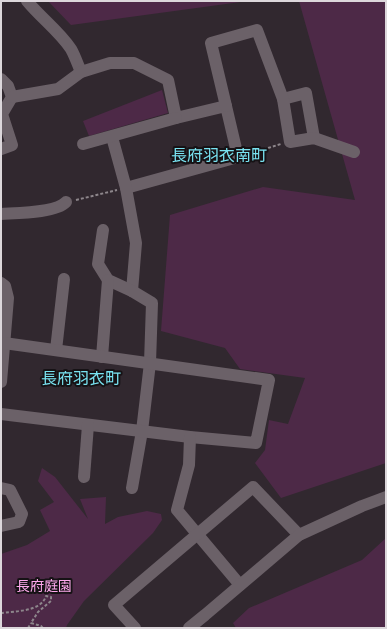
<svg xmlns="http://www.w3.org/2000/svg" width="387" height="629" font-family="Karla,'Noto Sans JP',sans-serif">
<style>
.green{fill:#4d2947}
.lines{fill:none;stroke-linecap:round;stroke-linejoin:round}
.path{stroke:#8d868b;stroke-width:2;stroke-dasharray:3 2;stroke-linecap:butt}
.minor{stroke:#6b6168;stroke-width:12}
.labels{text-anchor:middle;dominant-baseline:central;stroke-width:4;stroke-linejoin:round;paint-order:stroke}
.park-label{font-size:14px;fill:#fca8eb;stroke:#161215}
.quarter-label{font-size:16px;fill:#79e3f1;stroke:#161215}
</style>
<rect width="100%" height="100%" fill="#31282f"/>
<!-- green -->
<g class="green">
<path d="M48 1H248L71 25Z"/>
<path d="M299 1H386V463L281 498 255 463 265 450 269 420 288 424 305 378 240 369 225 348 161 331 170 215 263 187 355 200Z"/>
<path d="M162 90 168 113 89 136 83 121Z"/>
<path d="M42 468 55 477 88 519 80 499 106 497 105 524 118 517 147 511 161 514 162 520 153 533 84 601 67 625 66 628H1V554L27 545 50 531 40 510 54 502 38 481Z"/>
<path d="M386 538V628H236L233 623 249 608 362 560Z"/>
</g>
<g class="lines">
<!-- path -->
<g class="path">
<path d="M249 154 281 144"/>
<path d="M76 200 117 190"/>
<path d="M1 613C15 611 41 612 46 596L51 597V601L38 612 31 623 41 626 43 628"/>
<path d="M28 628 31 623"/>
</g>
<!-- minor -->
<g class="minor">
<path d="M27 1C41 18 59 31 71 49 75 56 78 65 81 72"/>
<path d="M1 79 8 86 12 97 2 114 12 145 1 149"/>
<path d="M12 97 58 89 81 72 110 63H134L168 80 176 118 226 106 238 157 126 188"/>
<path d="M283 99 306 93 314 138"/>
<path d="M226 106 211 43 257 30 283 99 290 142 314 138 354 152"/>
<path d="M112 137 126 188 136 243 132 291"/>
<path d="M83 144 176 118"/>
<path d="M1 214C16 213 56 213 66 202"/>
<path d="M103 230 98 264 108 280 132 291 152 303 150 363 142 431 132 488"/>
<path d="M1 283 5 286 8 298 1 382"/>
<path d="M56 350 64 279"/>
<path d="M102 357 108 280"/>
<path d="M1 414 190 437 256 443 269 380 4 343"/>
<path d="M190 437 189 465 177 510 240 585"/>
<path d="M84 477 88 425"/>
<path d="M1 488 10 490 22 514 19 522 1 526"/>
<path d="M135 628 114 605 253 487 299 535"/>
<path d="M189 628 205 615 299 535 362 506 386 497"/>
</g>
</g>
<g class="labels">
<!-- park labels -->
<g class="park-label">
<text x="44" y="586">長府庭園</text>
</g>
<!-- quarter labels -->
<g class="quarter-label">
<text x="219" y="155">長府羽衣南町</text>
<text x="81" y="378">長府羽衣町</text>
</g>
</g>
<!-- border -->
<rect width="387" height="629" fill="none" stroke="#dcd7db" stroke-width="4"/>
</svg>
